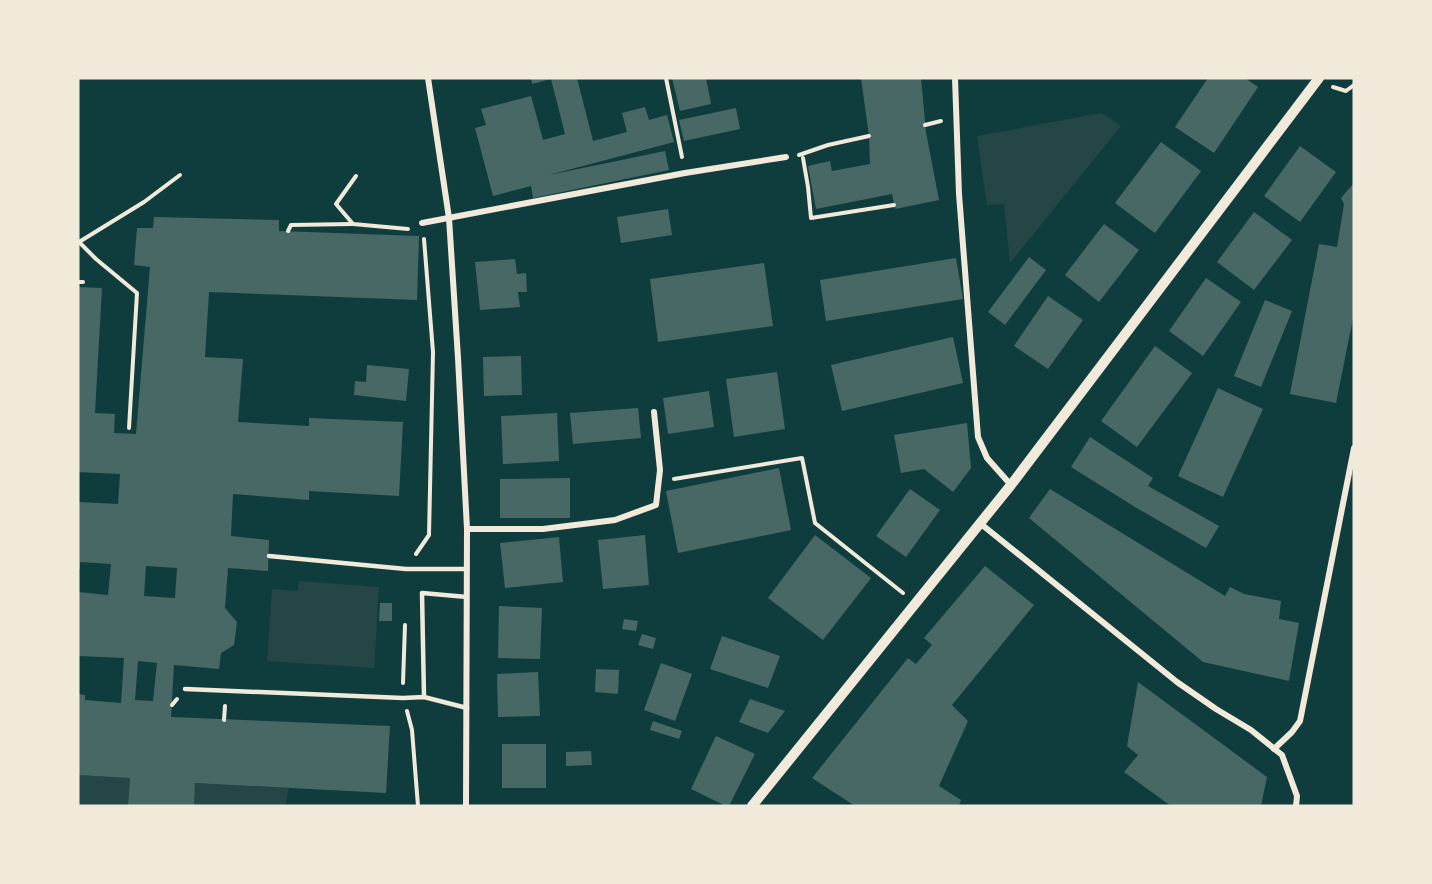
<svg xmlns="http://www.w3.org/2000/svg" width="1432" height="884" font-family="Montserrat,sans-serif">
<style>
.green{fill:#244646}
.building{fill:#486865;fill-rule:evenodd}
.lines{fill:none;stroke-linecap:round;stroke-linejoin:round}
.path{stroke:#f1e9da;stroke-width:4}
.service{stroke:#f1e9da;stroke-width:4.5}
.minor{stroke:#f1e9da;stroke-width:6}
.tertiary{stroke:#f1e9da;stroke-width:10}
</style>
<rect width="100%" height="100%" fill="#0f3d3e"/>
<!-- green -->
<g class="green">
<path d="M1102 113 1121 126 1010 263 1004 204 987 205 977 136Z"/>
<path d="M299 581 379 587 374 668 267 661 272 589 298 591Z"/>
<path d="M78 775 130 778 128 806H78Z"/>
<path d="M195 783 289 788 285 806H194Z"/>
</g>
<!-- building -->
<g class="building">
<path d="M531 78H577L593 141 627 132 622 113 645 107 649 120 667 115 674 142 549 175 665 151 669 170 533 198 531 186 493 196 475 128 486 125 481 109 531 96 543 140 565 134 551 79 532 84Z"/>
<path d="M672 78H706L711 104 680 111Z"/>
<path d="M861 78H921L926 132 939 200 895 209 892 194 816 209 808 166 830 161 832 171 870 164 869 136Z"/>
<path d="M1208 78H1245L1258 87 1214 153 1175 127Z"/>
<path d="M736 108 740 129 684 141 679 120Z"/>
<path d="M1161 142 1201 171 1155 233 1115 203Z"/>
<path d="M1300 146 1336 172 1300 222 1264 196Z"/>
<path d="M1354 183V313L1336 403 1290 394 1319 244 1337 247 1344 204 1341 198Z"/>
<path d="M668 209 672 235 621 243 617 217Z"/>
<path d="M1254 212 1292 240 1254 290 1217 262Z"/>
<path d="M154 217 279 220V231L419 236 417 300 209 292 205 357 243 359 238 422 309 426V418L403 422 399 496 309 491V500L233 494 231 536 269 540 268 571 228 568 225 608 237 622 234 645 221 653 219 669 174 665 171 717 390 726 386 793 195 783 194 806H128L130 778 78 775V694L85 695V700L121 703 124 658 78 656V592L108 595 111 564 80 562V569H78V502L118 504 120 474 78 472V287L102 288 95 413 115 414 114 433 136 434 150 267 134 265 137 228H153ZM146 566 177 568 175 598 144 596ZM138 661 157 663 153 701 135 700Z"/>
<path d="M1104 224 1139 250 1099 302 1065 275Z"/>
<path d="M1029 257 1046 270 1005 325 988 312Z"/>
<path d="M956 258 963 299 826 321 820 280Z"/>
<path d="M515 259 517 274 526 273 527 292H518L520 307 480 310 475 262Z"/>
<path d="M764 263 773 326 658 342 650 279Z"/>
<path d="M1206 278 1241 302 1203 356 1169 331Z"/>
<path d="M1048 296 1083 320 1048 369 1014 346Z"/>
<path d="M1265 300 1292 311 1261 387 1234 376Z"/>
<path d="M953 337 963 383 842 411 831 365Z"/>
<path d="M1155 346 1192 373 1137 447 1101 421Z"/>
<path d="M521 356 522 395 484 396 483 357Z"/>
<path d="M367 365 409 369 406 401 354 395 355 381 366 382Z"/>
<path d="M777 372 785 429 734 437 726 379Z"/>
<path d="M1218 388 1263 409 1223 497 1178 476Z"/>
<path d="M709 391 714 427 668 434 663 398Z"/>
<path d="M638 408 641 438 573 444 570 413Z"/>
<path d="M557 413 559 461 503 464 501 416Z"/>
<path d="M967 423 971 468 953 492 924 469 901 473 894 435Z"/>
<path d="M1090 437 1153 478 1148 486 1219 526 1206 548 1135 507 1071 467Z"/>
<path d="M779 468 791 530 678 553 666 491Z"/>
<path d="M570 478V518H500V479Z"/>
<path d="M910 489 940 510 906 557 876 536Z"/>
<path d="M1050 489 1225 596 1230 587 1244 594 1281 601 1279 619 1299 623 1289 681 1203 662 1029 518Z"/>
<path d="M645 535 649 585 603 589 598 540Z"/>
<path d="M815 535 871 578 823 640 768 598Z"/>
<path d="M559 537 563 582 505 588 500 543Z"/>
<path d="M985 566 1034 605 952 705 968 721 939 786 961 800 959 806H855L812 778 908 658 916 664 932 645 924 638Z"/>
<path d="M380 603H392V621H379Z"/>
<path d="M499 606 542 608 540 659 498 658Z"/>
<path d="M624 619 638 621 636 631 622 629Z"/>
<path d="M642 634 656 638 653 649 638 645Z"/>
<path d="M722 636 780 656 768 688 710 669Z"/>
<path d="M661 663 692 674 675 721 644 710Z"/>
<path d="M596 669 619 670 618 694 595 692Z"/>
<path d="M538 672 540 716 498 717 497 674Z"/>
<path d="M1138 682 1267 777 1261 806H1171L1124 772 1138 755 1127 746Z"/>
<path d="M750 699 785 711 768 733 739 722Z"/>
<path d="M653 721 682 731 679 739 650 730Z"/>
<path d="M716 736 755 754 729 806H726L691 789Z"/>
<rect x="502" y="744" width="44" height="44"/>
<path d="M591 751 592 765 566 766V752Z"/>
</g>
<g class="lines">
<!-- path -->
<g class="path">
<path d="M666 78 682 157"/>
<path d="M1333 87 1346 91 1354 85"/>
<path d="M925 125 941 121"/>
<path d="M799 155 828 145 869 136"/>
<path d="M803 158 808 187 811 218 894 205"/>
<path d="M356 176 336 204 353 224 408 229"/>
<path d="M288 231 291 225 352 224"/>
<path d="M79 242 96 259 137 293 129 428"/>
<path d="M79 242 144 202 180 175"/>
<path d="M78 282H83"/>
<path d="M674 479 802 458 815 523 903 593"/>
<path d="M416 554 429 535 433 352 424 239"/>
<path d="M403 683 405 625"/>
<path d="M172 705 177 699"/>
<path d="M407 711 412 730 418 806"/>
<path d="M224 720 225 706"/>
</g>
<!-- service -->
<g class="service">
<path d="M269 556 406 569H467"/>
<path d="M185 689 403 698 424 697 467 708"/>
<path d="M424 697 422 593 467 597"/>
</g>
<!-- minor -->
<g class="minor">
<path d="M428 78 449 218 458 358 467 529 466 806"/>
<path d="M955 78 959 194 978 437 987 458 1011 485"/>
<path d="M422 223 685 173 786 157"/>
<path d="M981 524 1177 682 1216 709 1251 730 1282 755 1297 796 1296 806"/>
<path d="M467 529H543L615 520 656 505 660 470 654 412"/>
<path d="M1274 749 1292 732 1300 721 1354 448"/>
</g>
<!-- tertiary -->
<path class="tertiary" d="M752 806 1011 485 1319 78"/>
</g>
<!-- border -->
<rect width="1432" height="884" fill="none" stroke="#f1e9da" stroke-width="159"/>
</svg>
